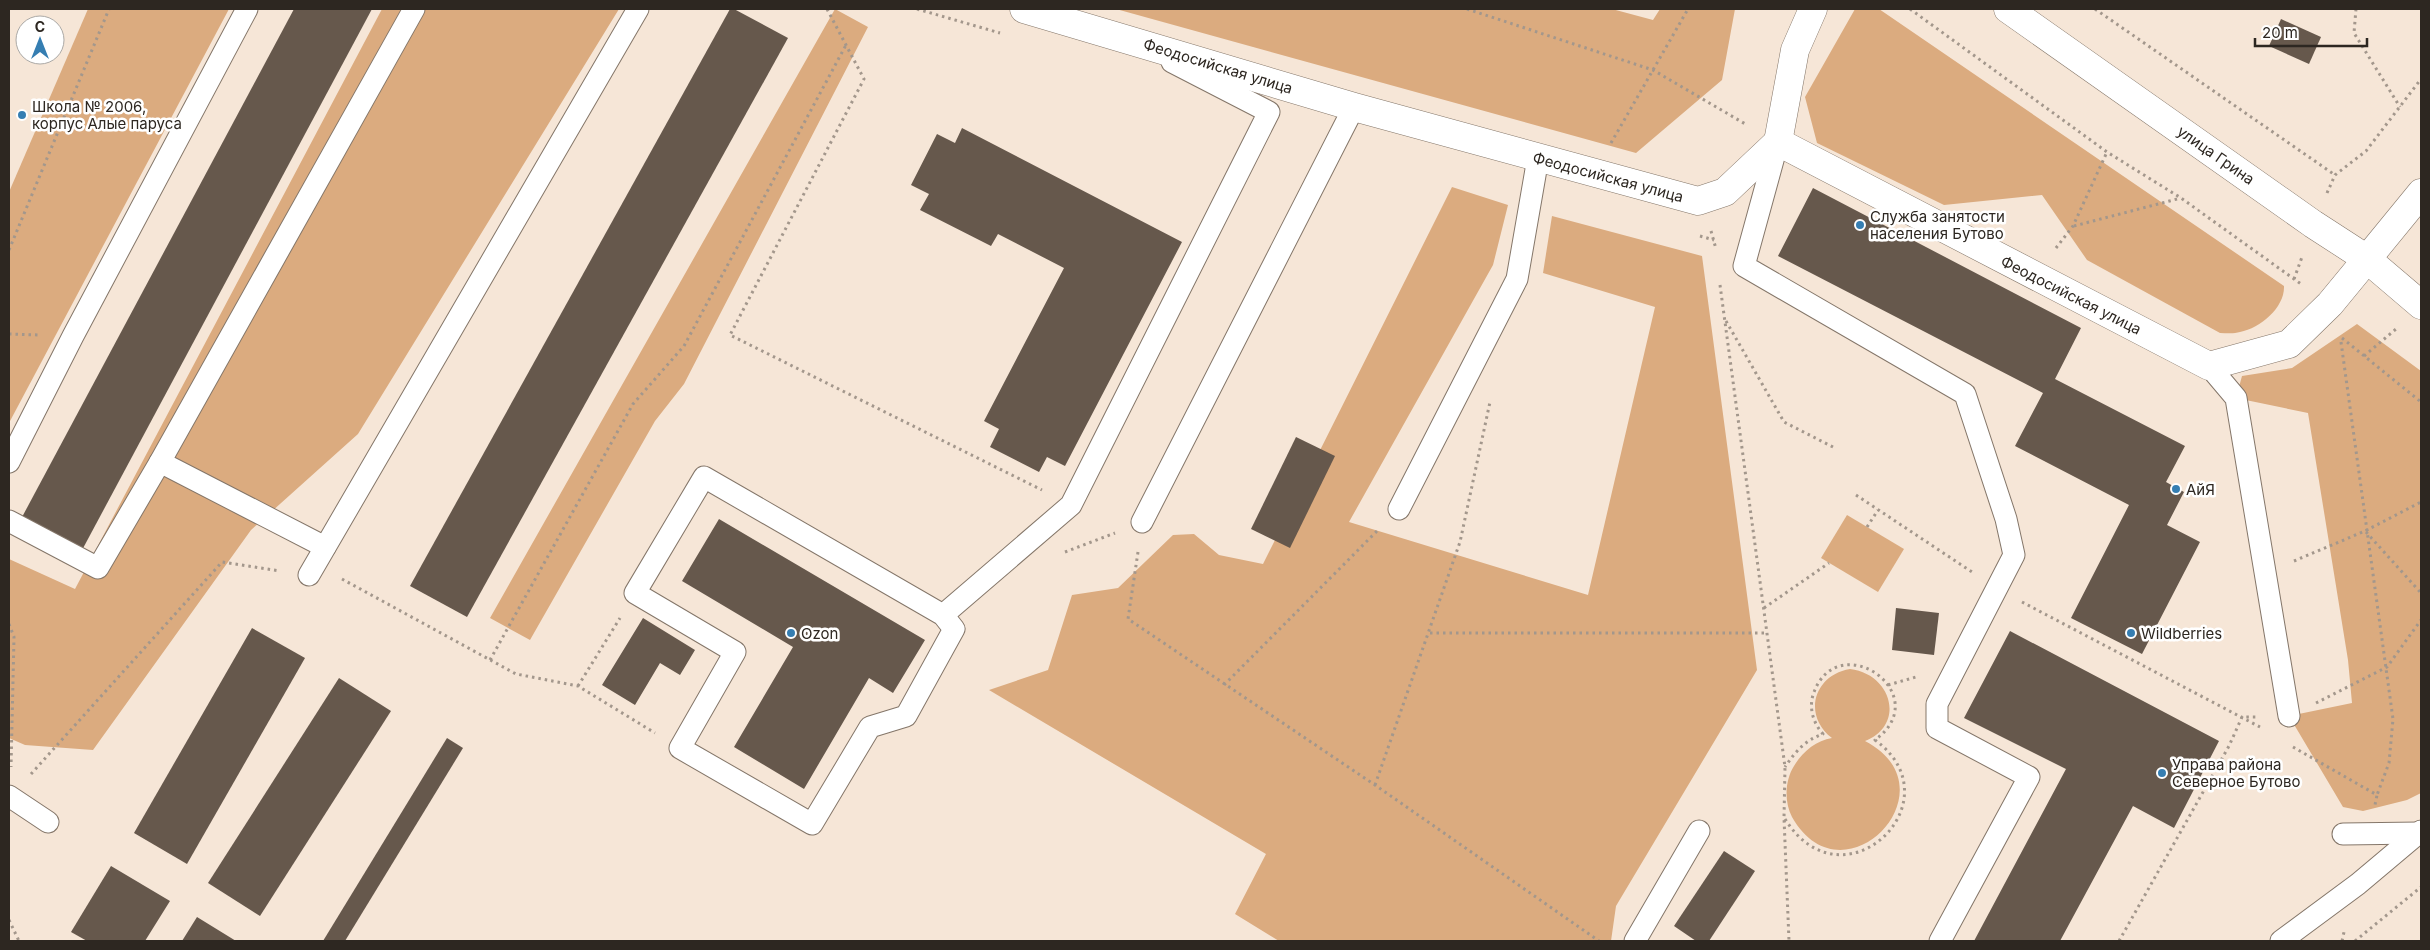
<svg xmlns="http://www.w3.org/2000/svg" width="2430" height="950" font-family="Inter,sans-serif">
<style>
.green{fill:#dbab7f}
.building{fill:#66584c}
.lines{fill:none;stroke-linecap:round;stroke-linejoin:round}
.service-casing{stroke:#847669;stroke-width:23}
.minor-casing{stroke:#847669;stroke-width:29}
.tertiary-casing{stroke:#847669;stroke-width:29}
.path{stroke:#a3978c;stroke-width:3;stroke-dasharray:2.5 4;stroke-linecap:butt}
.service{stroke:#fff;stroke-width:21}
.minor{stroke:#fff;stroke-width:28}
.tertiary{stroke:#fff;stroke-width:28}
.poi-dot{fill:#357eb2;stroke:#fff;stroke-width:2}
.labels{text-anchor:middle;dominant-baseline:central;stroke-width:5;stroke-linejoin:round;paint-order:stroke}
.street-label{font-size:15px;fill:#2d2721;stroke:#fff}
.poi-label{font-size:15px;fill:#2d2721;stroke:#fff;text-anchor:start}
</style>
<rect width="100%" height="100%" fill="#f6e6d7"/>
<!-- green -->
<g class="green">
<path d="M88 9H229L9 423V192Z"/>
<path d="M382 9H619L358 434 251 530 93 750 25 745 9 738V559L75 589Z"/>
<path d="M835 9 868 27 684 384 655 421 530 640 490 618Z"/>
<path d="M1116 9H1612L1653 20 1660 9H1735L1722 80 1636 153Z"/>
<path d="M1855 9H1879L2284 286C2285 307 2261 328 2240 332 2234 334 2226 333 2220 333L2087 260 2042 195 1944 205 1817 143 1805 97Z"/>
<path d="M1452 187 1508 205 1493 265 1349 522 1588 595 1655 307 1543 273 1552 216 1702 256 1757 670 1616 906 1611 941H1279L1235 914 1266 854 989 690 1048 670 1072 595 1118 588 1173 535 1194 534 1219 555 1263 564Z"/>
<path d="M2357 324 2421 371V793L2407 800 2363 811 2343 807 2289 716 2352 703 2348 660 2308 413 2236 398 2242 376 2292 368Z"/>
<path d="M1847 515 1904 549 1878 592 1821 558Z"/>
<path d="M1850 669C1892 674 1906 725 1865 741 1957 789 1843 907 1792 817 1784 802 1785 780 1794 766 1803 751 1816 741 1832 738 1802 715 1814 675 1850 669Z"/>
</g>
<!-- building -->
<g class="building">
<path d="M294 9H372L81 552 21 519Z"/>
<path d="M730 9H734L788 38 467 617 410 586Z"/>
<path d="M2281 19 2321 37 2309 64 2269 46Z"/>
<path d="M962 128 1182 242 1065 466 1047 457 1039 472 990 447 999 429 984 421 1064 268 998 234 991 246 920 210 929 194 911 185 937 134 955 143Z"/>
<path d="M1813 188 2081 328 2055 379 2185 446 2166 482 2184 492 2167 525 2200 542 2142 654 2071 618 2129 505 2015 446 2043 393 1778 256Z"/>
<path d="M1296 437 1335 456 1290 548 1251 529Z"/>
<path d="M719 519 925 640 893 693 869 678 804 789 734 747 793 647 682 581Z"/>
<path d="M1896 608 1939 613 1934 655 1892 650Z"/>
<path d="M643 618 695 650 680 675 660 663 635 705 602 685Z"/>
<path d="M252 628 305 658 187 864 134 833Z"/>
<path d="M2010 631 2219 741 2174 828 2133 806 2060 941H1974L2066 769 1964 718Z"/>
<path d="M339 678 391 711 260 916 208 883Z"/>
<path d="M447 738 463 748 345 941H323Z"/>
<path d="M1724 851 1755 871 1709 941H1696L1674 926Z"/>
<path d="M111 866 170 901 145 941H87L71 932Z"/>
<path d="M197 917 236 941H182Z"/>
</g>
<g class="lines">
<!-- service casing -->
<g class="service-casing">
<g id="service">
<path d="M1778 142 1744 266 1965 394 2006 519 2014 555 1937 704V728L2029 777 1940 941"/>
<path d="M2209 366 2236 398 2289 716"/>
<path d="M9 462 73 336 247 9"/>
<path d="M160 462 325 547"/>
<path d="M1399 509 1517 279 1538 158"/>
<path d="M9 521 98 568 160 462 414 9"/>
<path d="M1142 522 1354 107"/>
<path d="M309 575 638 9"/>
<path d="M943 615 704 477 635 593 735 652 680 748 812 824 870 727 906 716 954 629 943 615 1071 505 1269 112 1172 62"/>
<path d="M9 796 48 822"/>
<path d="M2343 834 2419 833"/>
<path d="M1635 941 1699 831"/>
<path d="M2281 941 2358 884 2421 831"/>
</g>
</g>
<!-- minor casing -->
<g class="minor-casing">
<g id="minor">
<path d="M1024 9 1354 107 1698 201 1725 192 1778 142 2209 366 2289 344 2330 304 2367 259"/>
<path d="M1778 142 1795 50 1813 9"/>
</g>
</g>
<!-- tertiary casing -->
<g class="tertiary-casing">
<g id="tertiary">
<path d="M2008 9 2313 224 2367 259 2421 305"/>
<path d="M2367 259 2421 193"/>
</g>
</g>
<!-- path -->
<g class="path">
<path d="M827 9 864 79 730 335 1042 490"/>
<path d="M917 9 1000 33"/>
<path d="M1467 9 1653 70 1747 125"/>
<path d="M1910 9 2107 152 2181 198 2301 284"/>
<path d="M2095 9 2335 175"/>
<path d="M2356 9 2354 33 2400 107"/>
<path d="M1611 143 1688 9"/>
<path d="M2327 193 2335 175 2366 151 2421 79"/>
<path d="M2074 226 2181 198"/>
<path d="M1711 231 1716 249"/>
<path d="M1700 236 1714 240"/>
<path d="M2056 248 2073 226 2107 152"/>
<path d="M9 250 109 9"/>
<path d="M2294 279 2302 257"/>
<path d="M1720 285 1785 767 1784 818 1789 941"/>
<path d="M1726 321 1784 422 1833 447"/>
<path d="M9 334 40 335"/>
<path d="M2342 338 2421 402"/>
<path d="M2341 342 2393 719 2389 763 2377 795"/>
<path d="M2364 356 2396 329"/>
<path d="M1856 495 1972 572"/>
<path d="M1867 527 1878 510"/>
<path d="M2366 532 2421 593"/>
<path d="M1065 552 1115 533"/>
<path d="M1138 552 1128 619 1375 785 1599 941"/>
<path d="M2294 561 2365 531 2421 502"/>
<path d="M342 579 516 674 578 686 655 733"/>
<path d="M2022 602 2260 727"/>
<path d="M1764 608 1829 563"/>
<path d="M9 624 14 637 11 767"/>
<path d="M1430 633H1767"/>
<path d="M490 660 633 404 684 346 846 45"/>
<path d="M1224 685 1377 531"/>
<path d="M1888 685 1916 677"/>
<path d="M578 686 620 618"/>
<path d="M2316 703 2387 667 2421 620"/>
<path d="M2293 747 2377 795 2375 805"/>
<path d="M31 774 222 562 280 571"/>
<path d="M1375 785 1460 542 1490 402"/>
<path d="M1785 819C1843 912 1959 801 1875 740 1938 694 1836 624 1813 695 1809 708 1813 723 1823 734 1805 740 1795 752 1785 767"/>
<path d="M9 920 19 941"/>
<path d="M2119 941 2229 746 2242 717H2258"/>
<path d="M2342 941 2344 932"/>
<path d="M2355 941 2421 887"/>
</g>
<!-- service -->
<use href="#service" class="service"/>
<!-- minor -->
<use href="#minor" class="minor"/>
<!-- tertiary -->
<use href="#tertiary" class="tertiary"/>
</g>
<!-- markers -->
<g class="poi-dot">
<circle cx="22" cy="115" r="5"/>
<circle cx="1860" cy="225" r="5"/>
<circle cx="2176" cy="489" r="5"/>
<circle cx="791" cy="633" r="5"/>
<circle cx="2131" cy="633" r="5"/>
<circle cx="2162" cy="773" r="5"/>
</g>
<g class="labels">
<!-- street labels -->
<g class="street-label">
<text transform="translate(1218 66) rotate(17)">Феодосийская улица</text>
<text transform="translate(2216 155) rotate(35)">улица Грина</text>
<text transform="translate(1608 177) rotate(15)">Феодосийская улица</text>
<text transform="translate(2071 295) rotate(27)">Феодосийская улица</text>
</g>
<!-- poi labels -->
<g class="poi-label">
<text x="32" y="106">Школа № 2006,<tspan x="32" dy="17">корпус Алые паруса</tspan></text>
<text x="1870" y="216">Служба занятости<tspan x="1870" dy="17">населения Бутово</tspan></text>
<text x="2186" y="489">АйЯ</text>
<text x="801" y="633">Ozon</text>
<text x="2141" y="633">Wildberries</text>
<text x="2172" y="764">Управа района<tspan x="2172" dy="17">Северное Бутово</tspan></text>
</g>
</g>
<!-- border -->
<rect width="2430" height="950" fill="none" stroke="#2d2721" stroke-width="20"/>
<!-- north arrow -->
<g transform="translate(40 40)"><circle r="24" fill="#ffffff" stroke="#aba9a6"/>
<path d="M0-4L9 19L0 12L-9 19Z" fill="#357eb2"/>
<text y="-8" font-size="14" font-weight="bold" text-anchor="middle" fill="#2d2721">С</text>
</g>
<!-- scale -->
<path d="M2255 38v8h112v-8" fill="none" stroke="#2d2721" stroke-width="2.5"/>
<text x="2262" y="38" font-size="15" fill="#2d2721" stroke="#ffffff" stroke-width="4" paint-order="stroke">20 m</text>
</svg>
